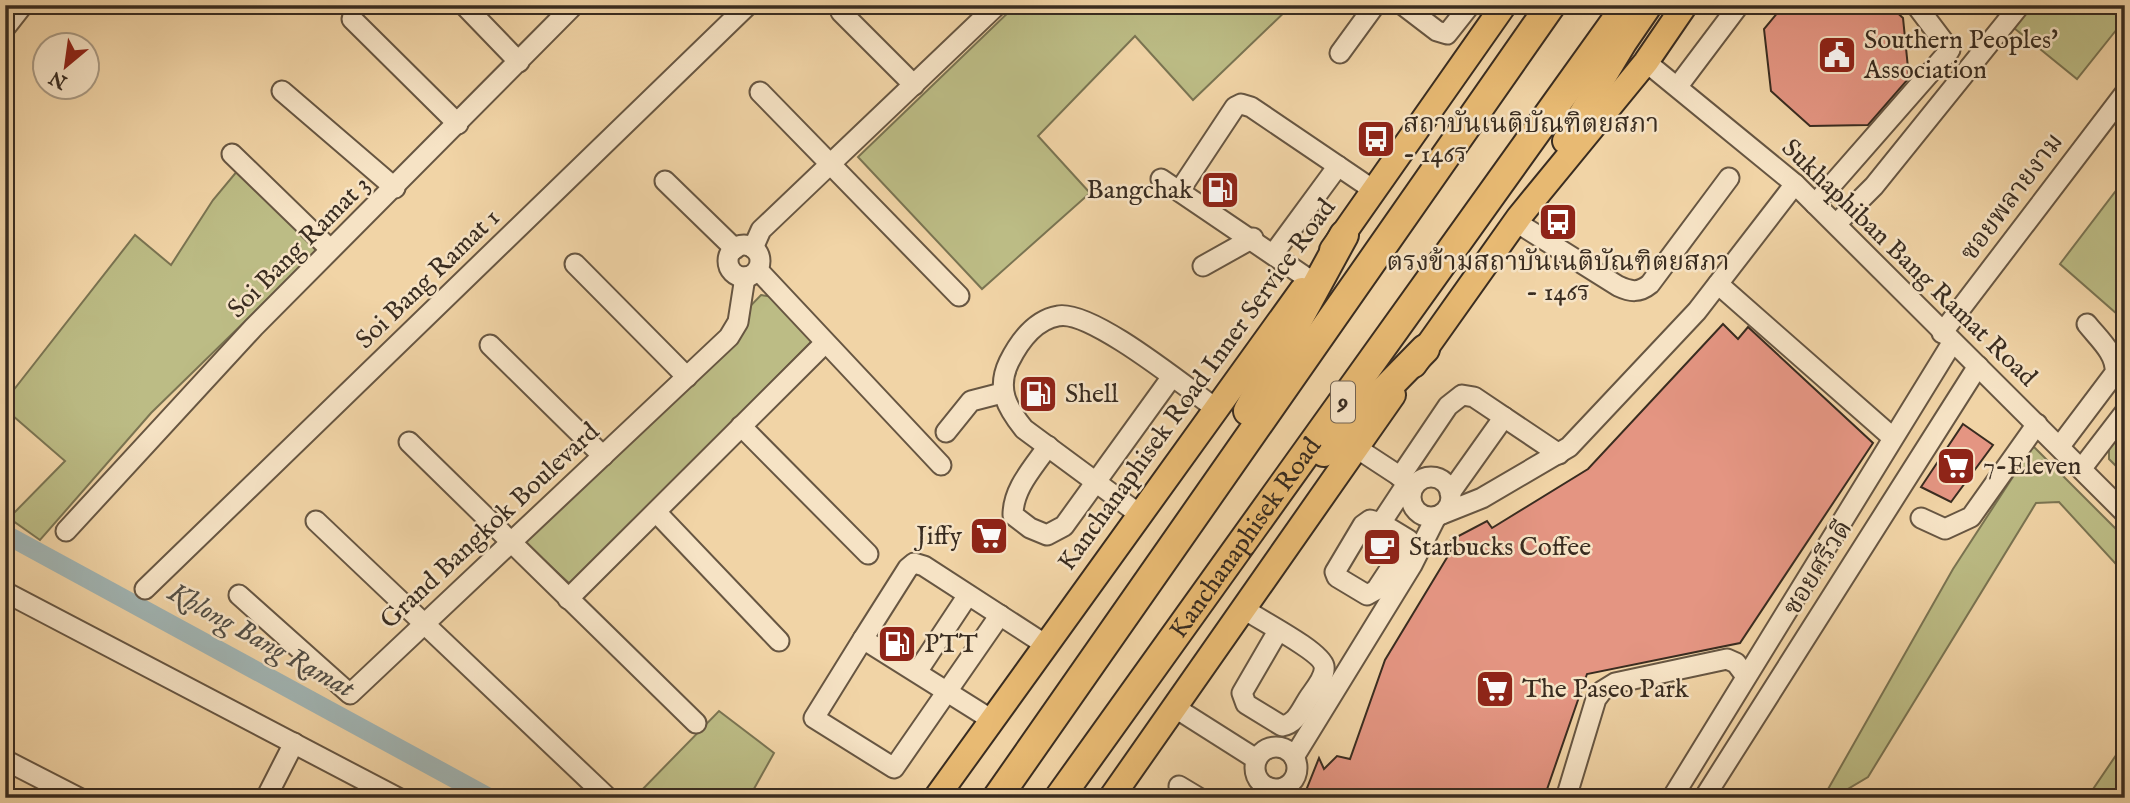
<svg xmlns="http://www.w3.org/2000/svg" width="2130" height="803" font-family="'IM FELL English','Noto Serif Thai',serif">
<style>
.green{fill:#bcbc85;stroke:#7a7452;stroke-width:2}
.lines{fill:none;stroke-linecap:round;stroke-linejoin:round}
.canal{stroke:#a1b5b4;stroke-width:19}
.building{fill:#e49582;stroke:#392c20;stroke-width:2}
.minor-casing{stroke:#675642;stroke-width:23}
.major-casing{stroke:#392c20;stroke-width:28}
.highway-casing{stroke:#392c20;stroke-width:32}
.minor{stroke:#f6e3c5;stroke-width:19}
.major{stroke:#e8ba73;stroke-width:24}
.highway{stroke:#e8ba73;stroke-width:28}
.labels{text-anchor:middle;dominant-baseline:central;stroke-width:5;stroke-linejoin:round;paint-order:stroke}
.shield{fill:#f6e3c5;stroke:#726352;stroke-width:2}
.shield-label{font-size:24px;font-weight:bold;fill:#392c20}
.poi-label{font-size:26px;fill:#392c20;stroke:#f6e3c5;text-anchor:start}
.street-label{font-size:26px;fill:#392c20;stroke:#f6e3c5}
.water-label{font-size:28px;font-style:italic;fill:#534e45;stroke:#f6e3c5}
</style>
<rect width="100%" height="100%" fill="#f1d4a6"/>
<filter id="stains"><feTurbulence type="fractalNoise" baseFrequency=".00286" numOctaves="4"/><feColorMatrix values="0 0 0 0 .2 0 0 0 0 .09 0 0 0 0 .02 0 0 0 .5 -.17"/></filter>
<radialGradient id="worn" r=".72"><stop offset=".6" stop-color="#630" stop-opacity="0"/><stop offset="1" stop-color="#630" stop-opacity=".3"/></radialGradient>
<!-- green -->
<g class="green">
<path d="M1016 5H1292L1193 100 1135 36 1038 136 1090 193 982 289 858 157Z"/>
<path d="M2006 5H2125V19L2077 79 1998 15Z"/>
<path d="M238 170 317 251 151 413 40 540 9 518 65 461 5 409V401L135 235 171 265 213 200Z"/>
<path d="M2115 192 2125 200V321L2060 264Z"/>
<path d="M761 295 774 297 813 340 571 585 523 541Z"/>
<path d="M2125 426V475L2109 459V447Z"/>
<path d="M2033 446 2125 538V574L2059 502 2036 503 1868 777 1848 789 1845 798H1823L1953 569Z"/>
<path d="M719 711 774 753 750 796 753 798H634Z"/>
<path d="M2125 742V791L2121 798H2087Z"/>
</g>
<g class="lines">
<!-- canal -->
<path class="canal" d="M5 534 490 798"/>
</g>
<!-- building -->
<g class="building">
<path d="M1784 5H1889L1903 18 1909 78 1868 125 1810 126 1771 91 1764 29Z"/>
<path d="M1723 324 1738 339 1748 327 1873 443 1740 643 1587 674 1544 798H1303L1319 758 1324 769 1337 756 1350 759 1385 660 1454 546 1451 540 1487 521 1492 528 1588 469Z"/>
<path d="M1963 424 1993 445 1951 502 1921 487Z"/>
</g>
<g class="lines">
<!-- minor casing -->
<g class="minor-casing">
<g id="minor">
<path d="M464 5 519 62"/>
<path d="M1403 5 1437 31 1447 34 1470 5"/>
<path d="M841 12 914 85"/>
<path d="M352 19 458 124"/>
<path d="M5 28 23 5"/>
<path d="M1340 53 1375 5"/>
<path d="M1646 62 1795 184 2125 513"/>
<path d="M1678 86 1739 5"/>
<path d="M282 91 395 188"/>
<path d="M760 92 959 296"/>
<path d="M232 154 330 249"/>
<path d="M1161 179 1310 280"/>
<path d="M665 181 735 249"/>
<path d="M1180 190 1235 107 1241 104 1251 107 1375 191"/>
<path d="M1815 204 1950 50 1916 5"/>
<path d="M1516 222 1618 286C1631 292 1639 293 1650 284L1729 178"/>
<path d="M1836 224 1874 186 2020 5"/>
<circle cx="744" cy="261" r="16"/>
<path d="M753 248 761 230 997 5"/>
<path d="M1274 253 1338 166"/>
<path d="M575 264 687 377"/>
<path d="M1203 266 1253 238"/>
<path d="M758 270 941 465"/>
<path d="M1718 284 1892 437"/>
<path d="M1942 333 2125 93"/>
<path d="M490 345 603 456"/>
<path d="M741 426 868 554"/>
<path d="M946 432 971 401 1002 393"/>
<path d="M409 442 696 723"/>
<path d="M1048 446C1034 467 1013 488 1013 515L1030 528 1047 535 1064 526 1171 378"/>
<path d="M2060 446 2115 373C2117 354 2098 338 2087 324"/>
<path d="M1355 447 1410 483"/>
<path d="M2082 468 2125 412"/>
<path d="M1400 477 1448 406 1462 395 1474 397 1559 454"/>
<circle cx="1431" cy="497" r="20"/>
<path d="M1450 493 1504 417"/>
<path d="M656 512 779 641"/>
<path d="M1139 514 1024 429C1007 408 996 389 1009 362 1019 342 1035 320 1058 316 1091 309 1188 389 1218 410"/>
<path d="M1442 514 1482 498 1569 447 1697 311 1795 184"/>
<path d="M1921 518 1945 529 1971 517 2037 424"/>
<path d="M1370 520 1381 523 1409 540 1376 590 1367 595 1337 577 1335 572 1363 525Z"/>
<path d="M316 521 608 798"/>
<path d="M1381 523 1408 482"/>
<path d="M66 531 254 327 574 5"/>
<path d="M145 589 748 5"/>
<path d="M5 592 398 798"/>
<path d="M239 595 350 694 729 337 738 322 745 277"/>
<path d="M568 599 825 343"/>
<path d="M1244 609C1258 619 1321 651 1324 666 1326 677 1313 691 1308 699 1301 710 1296 724 1282 726L1246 704 1242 693 1278 631"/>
<path d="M863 639 814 718 894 768 1000 615"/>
<path d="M917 672 968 595"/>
<path d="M1174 707 1256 759"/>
<path d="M992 720 863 639 908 568 914 563 924 566 1046 645"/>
<circle cx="1276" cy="768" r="21"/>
<path d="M1294 757 1412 565 1436 517"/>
<path d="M5 760 79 798"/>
<path d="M1179 786 1199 798"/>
<path d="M266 798 294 743"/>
<path d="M1566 798 1596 699 1602 691 1615 683 1727 659 1736 663 1745 675"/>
<path d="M1672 798 1952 343"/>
<path d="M1704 798 1978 366"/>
</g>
</g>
<!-- major casing -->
<g class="major-casing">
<g id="major">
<path d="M1565 141 1624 43 1650 5"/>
<path d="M1332 250 1504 5"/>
<path d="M1414 365 1519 217 1646 62 1685 5"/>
<path d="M936 798 1302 290"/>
<path d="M1111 798 1393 395"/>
</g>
</g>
<!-- highway casing -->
<g class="highway-casing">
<g id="highway">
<path d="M1248 411 1344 235"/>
<path d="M1324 452 1425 349"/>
<path d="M997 798 1551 5"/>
<path id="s1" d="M1059 798 1627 5"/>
</g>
</g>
<!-- minor -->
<use href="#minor" class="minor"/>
<!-- major -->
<use href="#major" class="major"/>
<!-- highway -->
<use href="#highway" class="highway"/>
</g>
<!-- icons -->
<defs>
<g id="civic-square" transform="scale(2.0125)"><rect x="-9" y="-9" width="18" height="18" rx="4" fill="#8f2418" stroke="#f6e3c5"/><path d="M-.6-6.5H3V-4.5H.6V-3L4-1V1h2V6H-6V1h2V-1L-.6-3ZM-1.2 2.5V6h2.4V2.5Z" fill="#fff"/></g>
<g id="bus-square" transform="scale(2.0125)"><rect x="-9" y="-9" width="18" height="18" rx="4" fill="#8f2418" stroke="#f6e3c5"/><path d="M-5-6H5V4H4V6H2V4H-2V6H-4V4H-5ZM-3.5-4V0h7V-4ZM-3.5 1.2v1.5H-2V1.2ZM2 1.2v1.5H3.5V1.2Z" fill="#fff"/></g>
<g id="fuel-square" transform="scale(2.0125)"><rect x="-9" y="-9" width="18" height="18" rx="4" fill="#8f2418" stroke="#f6e3c5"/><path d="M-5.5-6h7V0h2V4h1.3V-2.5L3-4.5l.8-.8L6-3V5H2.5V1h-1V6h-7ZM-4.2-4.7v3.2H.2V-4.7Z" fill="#fff"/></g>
<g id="supermarket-square" transform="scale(2.0125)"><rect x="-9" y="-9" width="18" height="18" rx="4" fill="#8f2418" stroke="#f6e3c5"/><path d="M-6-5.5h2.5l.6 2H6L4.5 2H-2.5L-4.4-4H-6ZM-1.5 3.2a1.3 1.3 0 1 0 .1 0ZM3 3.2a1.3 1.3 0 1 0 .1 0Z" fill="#fff"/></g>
<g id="cafe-square" transform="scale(2.0125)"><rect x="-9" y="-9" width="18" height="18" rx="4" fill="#8f2418" stroke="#f6e3c5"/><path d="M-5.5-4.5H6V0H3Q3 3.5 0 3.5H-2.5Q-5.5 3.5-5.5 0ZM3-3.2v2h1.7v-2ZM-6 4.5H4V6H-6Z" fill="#fff"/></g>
</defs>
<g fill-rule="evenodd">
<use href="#civic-square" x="1837" y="55"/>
<use href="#bus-square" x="1376" y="139"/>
<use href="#fuel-square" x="1220" y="190"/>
<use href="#bus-square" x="1558" y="222"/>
<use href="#fuel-square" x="1038" y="394"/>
<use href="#supermarket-square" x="1956" y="466"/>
<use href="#supermarket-square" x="989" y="536"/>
<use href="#cafe-square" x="1382" y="547"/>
<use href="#fuel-square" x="897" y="644"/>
<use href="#supermarket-square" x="1495" y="689"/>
</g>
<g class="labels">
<!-- shield labels -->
<rect class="shield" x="1331" y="381.5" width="24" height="41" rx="5"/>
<g class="shield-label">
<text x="1343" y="402">9</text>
</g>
<!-- poi labels -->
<g class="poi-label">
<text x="1864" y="40">Southern Peoples'<tspan x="1864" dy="30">Association</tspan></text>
<text x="1403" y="124">สถาบันเนติบัณฑิตยสภา<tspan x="1403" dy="30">- 146ร</tspan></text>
<text x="1193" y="190" text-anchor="end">Bangchak</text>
<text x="1558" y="262" text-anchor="middle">ตรงข้ามสถาบันเนติบัณฑิตยสภา<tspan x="1558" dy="30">- 146ร</tspan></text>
<text x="1065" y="394">Shell</text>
<text x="1983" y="466">7-Eleven</text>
<text x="962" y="536" text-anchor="end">Jiffy</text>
<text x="1409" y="547">Starbucks Coffee</text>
<text x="924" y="644">PTT</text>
<text x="1522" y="689">The Paseo Park</text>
</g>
<!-- street labels -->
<g class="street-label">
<text transform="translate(2012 197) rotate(-53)">ซอยพลายงาม</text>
<text transform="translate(299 247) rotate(-45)">Soi Bang Ramat 3</text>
<text transform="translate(1909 263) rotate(44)">Sukhaphiban Bang Ramat Road</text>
<text transform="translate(428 279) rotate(-44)">Soi Bang Ramat 1</text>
<text transform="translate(1197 385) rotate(-54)">Kanchanaphisek Road Inner Service Road</text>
<text transform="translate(490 526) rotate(-43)">Grand Bangkok Boulevard</text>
<text stroke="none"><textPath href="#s1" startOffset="320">Kanchanaphisek Road</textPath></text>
<text transform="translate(1818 568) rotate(-58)">ซอยศรีวดี</text>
</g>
<!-- water labels -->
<g class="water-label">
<text transform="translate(261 641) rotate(29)">Khlong Bang Ramat</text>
</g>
</g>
<!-- margin -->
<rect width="2130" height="803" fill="none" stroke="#f1d4a6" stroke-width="28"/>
<rect x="7" y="7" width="2116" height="789" fill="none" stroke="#392c20" stroke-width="3.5"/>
<rect x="14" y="14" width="2102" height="775" fill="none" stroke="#392c20" stroke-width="2"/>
<!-- north arrow -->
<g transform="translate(66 66) rotate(209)"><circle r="33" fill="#f6e3c5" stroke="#aa9a83" stroke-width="2"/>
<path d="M0-5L12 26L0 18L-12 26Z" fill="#8f2418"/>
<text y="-10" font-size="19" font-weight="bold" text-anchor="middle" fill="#392c20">N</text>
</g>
<rect width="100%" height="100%" filter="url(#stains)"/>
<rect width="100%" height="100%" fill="url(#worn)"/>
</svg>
